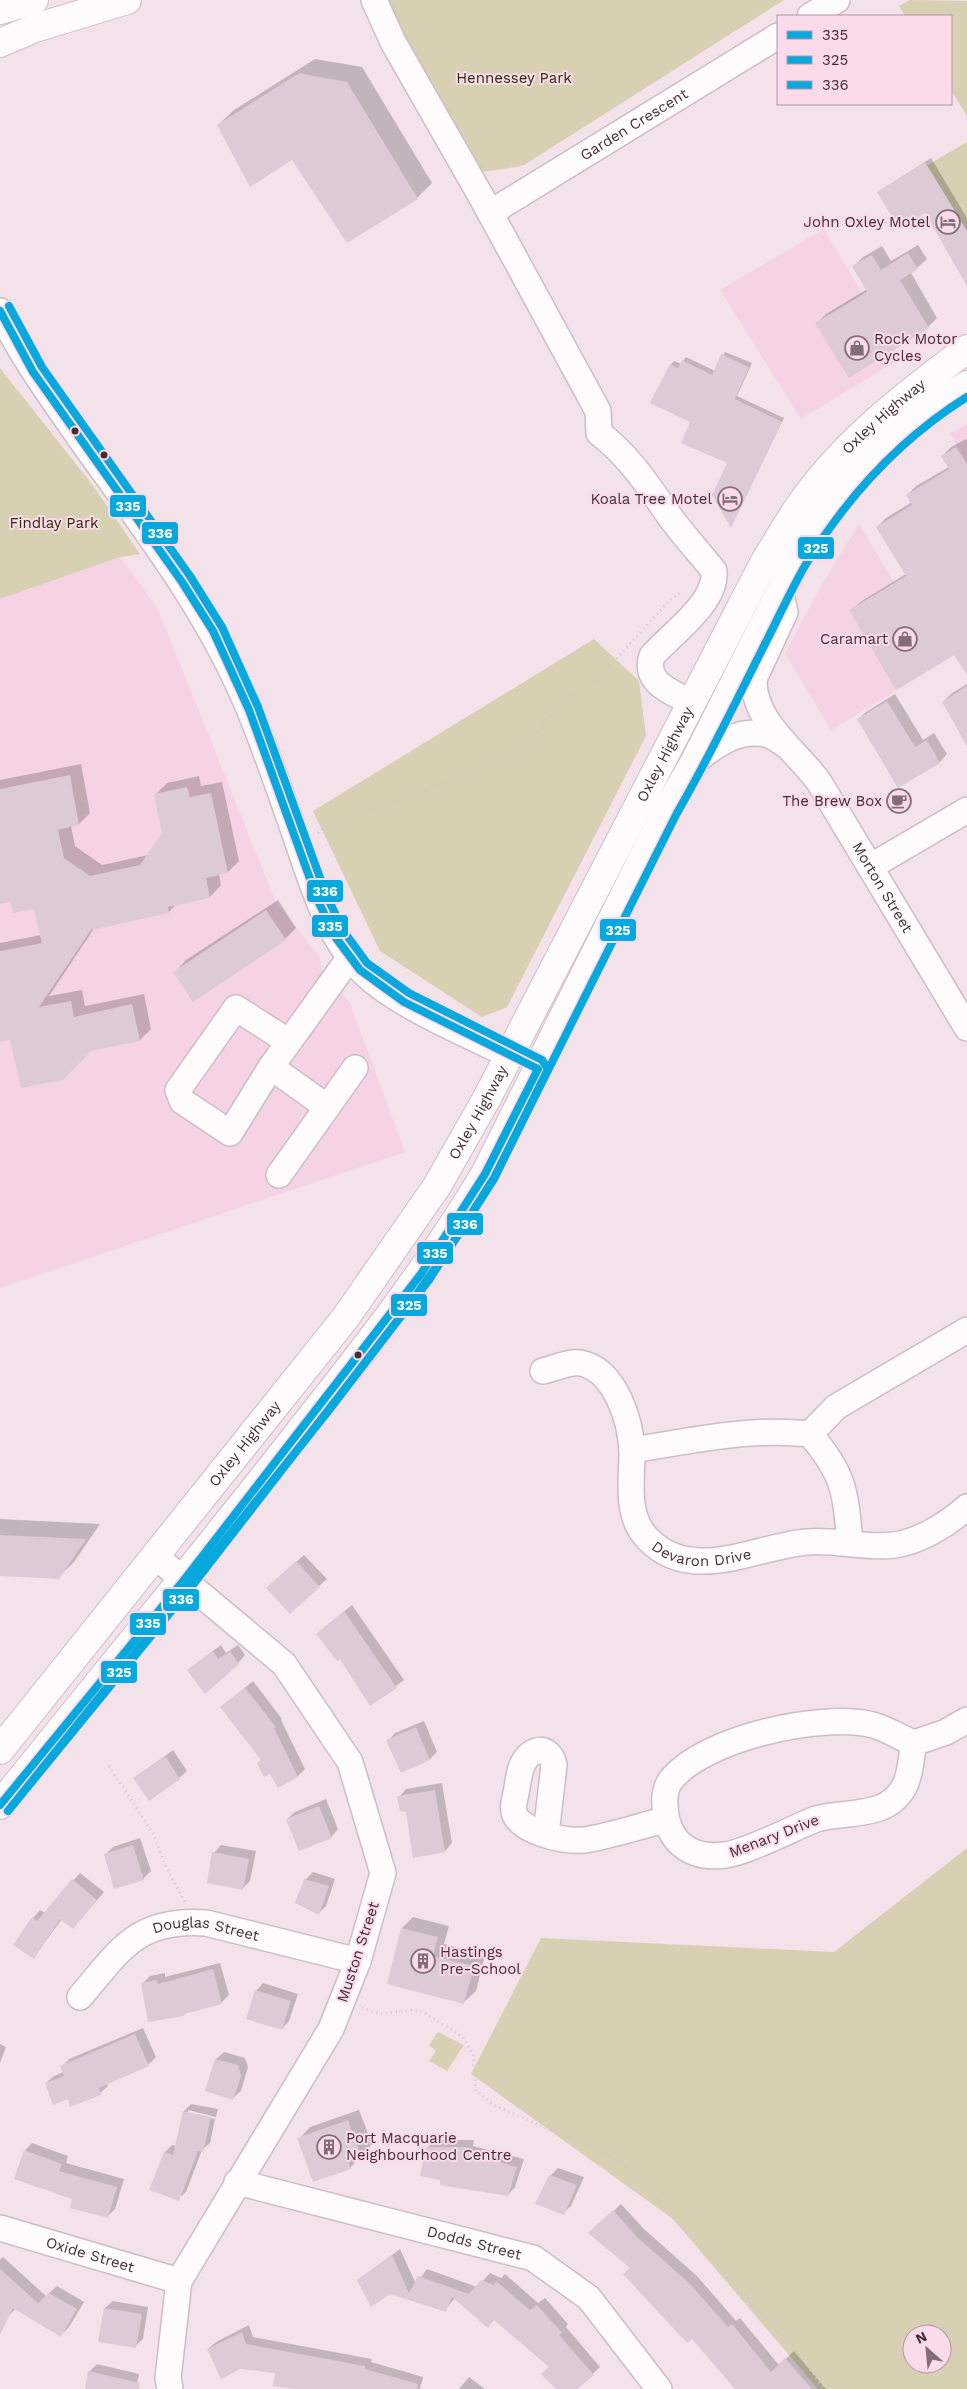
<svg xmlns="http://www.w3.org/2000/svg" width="967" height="2389" font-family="'Work Sans',sans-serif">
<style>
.built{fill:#f6d3e4}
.green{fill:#d8d0b2;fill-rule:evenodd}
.shadow{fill:#0003}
.building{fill:#dccad7}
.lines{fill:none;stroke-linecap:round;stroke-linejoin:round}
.minor-casing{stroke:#cebdc5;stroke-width:28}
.major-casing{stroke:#cebdc5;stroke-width:30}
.path{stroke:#cfc8cb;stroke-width:3;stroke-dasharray:1 4;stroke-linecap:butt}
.minor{stroke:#fdfbfc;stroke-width:25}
.major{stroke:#fdfbfc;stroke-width:28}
.bus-1-casing{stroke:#fbdae9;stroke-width:11}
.bus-2-casing{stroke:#fbdae9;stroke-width:11}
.bus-3-casing{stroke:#fbdae9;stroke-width:11}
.bus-1{stroke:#07a8dd;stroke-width:8}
.bus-2{stroke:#07a8dd;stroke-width:8}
.bus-3{stroke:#07a8dd;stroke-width:8}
.bus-dot{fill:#442f39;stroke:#fbdae9;stroke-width:2}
.labels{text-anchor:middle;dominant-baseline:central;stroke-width:4;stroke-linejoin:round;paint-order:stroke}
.park-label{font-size:15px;fill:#2d2d0b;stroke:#fbdae9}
.street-label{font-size:15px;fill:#442f39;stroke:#fbdae9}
.poi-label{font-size:15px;fill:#442f39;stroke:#fbdae9;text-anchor:end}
.line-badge{stroke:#fbdae9;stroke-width:2}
.badge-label{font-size:14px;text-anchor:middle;font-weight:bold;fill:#fff}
</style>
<rect width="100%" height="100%" fill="#f3e2ea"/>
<!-- built -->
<g class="built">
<path d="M824 229 901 358 801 419 720 290Z"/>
<path d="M967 424V462L950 434Z"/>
<path d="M859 524 942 663 831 730 785 653 822 584Z"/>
<path d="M120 557 158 609 275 900 320 958 322 970 350 1003 405 1152 0 1288V599Z"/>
</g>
<!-- green -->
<g class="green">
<path d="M380 0H784L524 165 504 169 479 172Z"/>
<path d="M910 0 967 1V116L951 90V16H905L899 6Z"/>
<path d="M967 142V235L926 166Z"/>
<path d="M0 368 94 487 140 554 120 557 0 599Z"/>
<path d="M594 639 639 681 646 736 507 1007 482 1017 380 951 313 811Z"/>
<path d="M967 1848V2389H818L673 2219 471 2074 541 1938 834 1952ZM912 2334H942V2364H912Z"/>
<path d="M438 2032 464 2045 447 2071 429 2061 436 2051 429 2045Z"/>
</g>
<!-- shadow -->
<g class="shadow">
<path d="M315 59 362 67 432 183 417 198 292 159 218 125 234 110Z"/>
<path d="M931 158 967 218V283L925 211 878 192Z"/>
<path d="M918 245 927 259 911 273 937 318 928 327 817 323 826 314 867 289 854 266 863 257 882 246 891 261Z"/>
<path d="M725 352 752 363 737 396 784 418 731 526 728 463 692 422 671 364 674 361 681 364 686 357 715 371Z"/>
<path d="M966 439 967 441V673L955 653 851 611 860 602 906 574 877 527 886 518 912 502 907 495 916 486 949 467 942 456 951 447Z"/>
<path d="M967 684V743L943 702 952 693Z"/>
<path d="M895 694 923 740 934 733 947 754 940 762 898 787 858 719 866 712Z"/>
<path d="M81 764 90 813 79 824 71 826 75 846 102 865 148 855 163 833 155 795 167 783 199 776 201 786 222 782 239 861 228 872 219 874 221 885 210 897 176 904 169 912 95 927 49 996 82 990 85 1006 144 994 151 1029 140 1040 11 1039 0 1041V943L41 935 35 907 12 901 0 903V780Z"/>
<path d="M278 900 296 928 285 939 175 972 186 960Z"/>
<path d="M0 1519 100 1524 74 1562 58 1577 0 1575Z"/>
<path d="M304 1555 327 1579 319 1586 276 1581Z"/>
<path d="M352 1605 404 1680 371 1704 340 1657 317 1634Z"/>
<path d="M221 1645 226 1653 238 1645 245 1655 238 1663 188 1670Z"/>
<path d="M253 1681 282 1719 281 1720 305 1769 298 1776 278 1786 262 1759 221 1707Z"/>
<path d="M424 1721 437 1752 430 1759 401 1771 388 1741 395 1733Z"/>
<path d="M173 1750 187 1771 179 1778H135Z"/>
<path d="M442 1783 452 1843 445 1851 407 1811 399 1797 406 1789Z"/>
<path d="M326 1799 338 1829 331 1837 287 1819 295 1812Z"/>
<path d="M140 1838 151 1871 143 1879 105 1855 113 1847Z"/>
<path d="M221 1845 256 1851 250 1881 242 1889 214 1853Z"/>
<path d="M313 1872 335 1879 326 1906 318 1914 297 1903 306 1879Z"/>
<path d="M80 1873 104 1892 80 1920 62 1919 34 1957 33 1918 40 1910 45 1913Z"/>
<path d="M413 1917 449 1926 444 1944 485 1955 476 1991 464 2002 402 1928Z"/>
<path d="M220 1963 229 1995 221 2003 187 2012 184 2015 143 1983 150 1976 165 1973V1977Z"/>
<path d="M263 1983 298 1994 289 2021 282 2029 256 1991Z"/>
<path d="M143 2028 156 2057 148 2065 107 2083 108 2086 100 2093 68 2098 46 2083 54 2076 64 2072 62 2067 69 2059Z"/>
<path d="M0 2044 6 2047 0 2063Z"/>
<path d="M224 2052 245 2058 248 2067 241 2091 233 2098 216 2059Z"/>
<path d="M191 2104 218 2109 216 2117 188 2110V2113L215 2119 210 2143 202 2150 186 2192 178 2199 165 2152 172 2145 176 2146 184 2111Z"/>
<path d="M359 2110 372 2144 350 2168 299 2139 310 2127Z"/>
<path d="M435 2140H474L473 2146 524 2159 515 2187 508 2195 442 2179 428 2147Z"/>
<path d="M32 2143 68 2156 66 2163 124 2179 115 2209 107 2217 74 2198 25 2150Z"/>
<path d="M558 2168 584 2177 571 2206 563 2213 550 2176Z"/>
<path d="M621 2204 644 2229 697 2276 736 2321 740 2318 779 2365 794 2351 826 2389H754L631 2267 598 2226Z"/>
<path d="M400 2249 416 2284 427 2269 477 2287 490 2273 501 2278 505 2274 538 2303 545 2298 568 2324 566 2327 600 2367 576 2389H558L550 2366 495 2319 455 2298 445 2310 358 2280Z"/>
<path d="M3 2257 46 2296 57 2286 84 2302 69 2327 61 2335 16 2308 8 2317 0 2313V2260Z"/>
<path d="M113 2301 148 2307 143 2339 135 2346 105 2308Z"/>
<path d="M249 2325 253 2337 372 2359 371 2362 423 2377 420 2389H304L276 2372 208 2349 216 2342Z"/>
<path d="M97 2364 139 2374 136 2389H87L89 2372Z"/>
<path d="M469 2377 485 2389H459Z"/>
</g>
<!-- building -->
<g class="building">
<path d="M299 73 347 82 418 199 347 243 292 160 250 187 217 125Z"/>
<path d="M925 162 967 231V286L925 213 904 226 901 222 897 225 877 192Z"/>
<path d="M908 253 918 269 900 280 929 328 849 378 815 323 867 292 852 266 872 255 881 270Z"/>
<path d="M721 354 749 367 735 399 782 422 731 528 712 495 727 463 681 443 690 422 650 403 670 364 678 368 682 360 712 375Z"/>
<path d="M956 447 967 464V675L954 655 896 690 849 610 906 576 876 527 912 505 906 495 949 469 941 456Z"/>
<path d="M967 686V746L942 702Z"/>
<path d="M887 701 915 747 927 740 940 763 898 788 857 719Z"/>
<path d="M70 775 79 825 58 830 64 858 90 876 140 865 162 833 154 794 187 787 190 797 211 793 228 873 206 878 210 898 168 907 169 913 91 930 39 1007 71 1001 74 1017 132 1004 140 1041 91 1051 63 1080 21 1088 10 1040 0 1042V951L42 943 34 909 13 913 11 902 0 904V789Z"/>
<path d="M266 910 286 940 193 1002 173 972Z"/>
<path d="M0 1535 86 1539 59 1579 0 1576Z"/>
<path d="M296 1561 320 1587 290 1614 266 1588Z"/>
<path d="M344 1611 397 1688 370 1706 340 1659 337 1661 316 1634Z"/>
<path d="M213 1651 218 1659 230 1651 239 1664 205 1694 187 1670Z"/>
<path d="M245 1688 276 1727 274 1728 298 1777 278 1788 270 1774 264 1777 257 1763 261 1760 220 1707Z"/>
<path d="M416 1727 430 1760 401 1773 386 1740Z"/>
<path d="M165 1756 180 1779 149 1801 133 1778Z"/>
<path d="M435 1790 445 1852 413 1858 406 1812 400 1811 397 1796Z"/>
<path d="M319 1806 332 1838 299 1851 286 1819Z"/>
<path d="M133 1845 144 1880 114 1889 104 1854Z"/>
<path d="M212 1852 249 1859 243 1890 207 1883Z"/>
<path d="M72 1879 97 1900 73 1929 60 1919 34 1959 13 1945 32 1917 37 1921Z"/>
<path d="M304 1879 329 1886 319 1915 295 1903Z"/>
<path d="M401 1928 438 1937 433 1956 474 1966 464 2004 387 1984Z"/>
<path d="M213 1969 222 2004 184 2014V2016L148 2022 141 1983 157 1980 158 1984Z"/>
<path d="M255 1990 291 2001 282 2030 246 2019Z"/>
<path d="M135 2034 149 2066 99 2088 101 2095 70 2107 68 2099 53 2105 45 2083 64 2076 60 2066Z"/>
<path d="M215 2059 238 2065 241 2076 233 2100 205 2091Z"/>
<path d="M183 2111 211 2117 203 2152 198 2151 179 2201 149 2190 164 2152 173 2155Z"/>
<path d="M348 2120 361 2156 348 2161 351 2169 313 2182 297 2138Z"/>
<path d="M426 2147H467L466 2153 517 2167 508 2196 440 2185V2180L420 2176Z"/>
<path d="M24 2150 62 2164 59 2171 117 2187 108 2218 70 2208 72 2199 14 2179Z"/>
<path d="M549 2175 577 2185 564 2215 535 2204Z"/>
<path d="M613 2210 637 2237 689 2283 728 2327 732 2324 771 2372 785 2358 812 2389H735L692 2339 687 2343 623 2274 630 2268 588 2233Z"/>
<path d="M392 2255 409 2293 418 2276 469 2294 481 2280 494 2285 496 2281 530 2310 537 2305 562 2333 559 2335 594 2375 577 2389H556L541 2374 549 2367 494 2320 488 2328 452 2297 446 2312 390 2294 371 2307 357 2280Z"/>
<path d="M0 2269 38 2303 49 2293 77 2309 61 2337 13 2308 0 2335Z"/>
<path d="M104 2308 142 2314 136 2348 98 2342Z"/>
<path d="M242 2332 246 2344 365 2366V2369L418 2384 417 2389H294L273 2386 275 2373 240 2369 221 2379 207 2349Z"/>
<path d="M88 2371 140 2383 139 2389H85Z"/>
</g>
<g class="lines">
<!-- minor casing -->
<g class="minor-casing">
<g id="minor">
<path d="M374 0 393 42 482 198 598 411 599 433C629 456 647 484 668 514 682 534 699 552 714 571 717 603 671 634 652 656 643 683 672 692 692 703"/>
<path d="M810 16 837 0"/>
<path id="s1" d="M490 213 778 36"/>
<path d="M0 311C21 356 51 396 79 437 141 524 208 609 249 709 268 755 284 802 300 849 315 892 328 935 360 969 391 1003 466 1034 509 1055"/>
<path id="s2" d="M781 594 785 612 754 679C753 722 796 750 819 782L967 1028"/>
<path d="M694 763C714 745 740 727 769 735 774 737 781 742 786 745"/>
<path d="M870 867 967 810"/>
<path d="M289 1042 236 1008 178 1090 182 1101 230 1133 271 1067 350 957"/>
<path d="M271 1067 327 1107"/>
<path d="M279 1175 355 1068"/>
<path id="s3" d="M543 1371C553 1369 570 1361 580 1363 615 1369 631 1421 632 1452 632 1481 625 1516 648 1539 691 1584 755 1547 806 1542 835 1539 865 1549 894 1545 919 1542 948 1524 967 1507"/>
<path d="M810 1434 836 1407 967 1330"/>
<path d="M632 1450C691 1441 750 1427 810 1434 845 1476 845 1490 850 1543"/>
<path d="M155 1556 284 1664 350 1762 383 1873 358 1961 331 2029 179 2281 168 2378 170 2389"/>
<path d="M914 1743C911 1756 911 1773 905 1785 888 1820 847 1810 816 1819 793 1828 748 1852 725 1855 689 1860 666 1840 665 1805 664 1797 666 1786 671 1780 704 1738 822 1712 873 1725 888 1729 900 1738 914 1743L946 1732 967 1720"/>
<path d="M546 1834 554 1765C552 1754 543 1746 532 1753 519 1761 519 1779 516 1793 515 1799 512 1807 514 1812 519 1832 565 1842 584 1840 611 1836 639 1826 665 1820"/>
<path id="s4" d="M80 1997C120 1950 137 1918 206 1923L358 1961"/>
<path id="s5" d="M237 2182 533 2258 589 2298 659 2389"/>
<path id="s6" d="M0 2228 179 2281"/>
</g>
</g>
<!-- major casing -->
<g class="major-casing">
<g id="major">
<path d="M0 10 34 0"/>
<path d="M0 43 35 28 127 0"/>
<path id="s7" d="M0 1750 346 1317 437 1186 487 1098 764 563C775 545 786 526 798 508 842 444 905 395 967 349"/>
<path d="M0 1805C98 1683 197 1563 293 1440 361 1354 429 1268 485 1174L668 808 694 763 796 561C839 490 895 427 967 385"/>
</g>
</g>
<!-- path -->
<g class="path">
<path d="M318 833 329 824 396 802 524 750 559 703 596 681 670 600 680 593"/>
<path d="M109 1766 154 1835 166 1867 185 1902"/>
<path d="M362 2008 380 2014 409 2010 423 2012 463 2037 473 2054 476 2091 496 2106 621 2161 801 2356 824 2389"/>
</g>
<!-- minor -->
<use href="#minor" class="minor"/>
<!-- major -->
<use href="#major" class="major"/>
<!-- bus-1 casing -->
<g class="bus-1-casing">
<path id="bus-1" d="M0 311 33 372 182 582 213 631 249 710 318 901 336 938 360 970 404 1002 538 1069 485 1174 421 1274 184 1580 0 1805"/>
</g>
<!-- bus-2 casing -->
<g class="bus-2-casing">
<path id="bus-2" d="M8 1811 326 1414 401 1316 449 1249 494 1178 677 813C710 756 738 697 768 638 780 614 792 588 806 564 847 497 900 439 967 397"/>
</g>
<!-- bus-3 casing -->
<g class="bus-3-casing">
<path id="bus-3" d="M8 1811 192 1586 429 1280 494 1179 548 1069 542 1060 409 993 367 963 345 933 327 897 258 707 222 627 190 576 42 367 9 306"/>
</g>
<!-- bus-1 -->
<use href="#bus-1" class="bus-1"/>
<!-- bus-2 -->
<use href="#bus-2" class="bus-2"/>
<!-- bus-3 -->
<use href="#bus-3" class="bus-3"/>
</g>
<!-- icons -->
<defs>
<g id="hotel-ring" transform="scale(1.25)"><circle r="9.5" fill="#fbdae9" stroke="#816e77" stroke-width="1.5"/><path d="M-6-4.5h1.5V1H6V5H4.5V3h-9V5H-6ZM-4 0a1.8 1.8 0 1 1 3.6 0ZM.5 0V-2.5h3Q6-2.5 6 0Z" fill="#816e77"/></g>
<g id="shop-ring" transform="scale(1.25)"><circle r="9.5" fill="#fbdae9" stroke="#816e77" stroke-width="1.5"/><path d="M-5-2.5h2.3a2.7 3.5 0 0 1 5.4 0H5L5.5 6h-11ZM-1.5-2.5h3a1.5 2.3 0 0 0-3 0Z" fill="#816e77"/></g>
<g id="cafe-ring" transform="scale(1.25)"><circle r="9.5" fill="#fbdae9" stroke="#816e77" stroke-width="1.5"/><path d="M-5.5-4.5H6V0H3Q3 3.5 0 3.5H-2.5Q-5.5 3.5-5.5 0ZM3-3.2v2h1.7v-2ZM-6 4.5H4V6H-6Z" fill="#816e77"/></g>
<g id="building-ring" transform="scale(1.25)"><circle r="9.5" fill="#fbdae9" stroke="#816e77" stroke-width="1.5"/><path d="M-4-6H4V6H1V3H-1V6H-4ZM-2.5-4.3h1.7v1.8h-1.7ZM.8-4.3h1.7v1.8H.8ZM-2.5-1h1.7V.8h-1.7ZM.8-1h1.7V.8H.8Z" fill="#816e77"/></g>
</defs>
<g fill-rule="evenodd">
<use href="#hotel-ring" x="948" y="222"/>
<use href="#shop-ring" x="857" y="348"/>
<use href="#hotel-ring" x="730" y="499"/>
<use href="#shop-ring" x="905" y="639"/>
<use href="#cafe-ring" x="899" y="801"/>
<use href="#building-ring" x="423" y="1961"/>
<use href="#building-ring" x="329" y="2147"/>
</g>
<!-- markers -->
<g class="bus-dot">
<circle cx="75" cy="431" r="4.5"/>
<circle cx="104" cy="455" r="4.5"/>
<circle cx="358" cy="1355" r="4.5"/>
</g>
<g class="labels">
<!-- park labels -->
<g class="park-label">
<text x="514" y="78">Hennessey Park</text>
<text x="54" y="523">Findlay Park</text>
</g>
<!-- street labels -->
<g class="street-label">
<text stroke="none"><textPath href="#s1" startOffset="169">Garden Crescent</textPath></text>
<text stroke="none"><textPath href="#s7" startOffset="1608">Oxley Highway</textPath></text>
<text stroke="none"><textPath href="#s7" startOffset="1202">Oxley Highway</textPath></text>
<text stroke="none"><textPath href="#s2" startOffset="340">Morton Street</textPath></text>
<text stroke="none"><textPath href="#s7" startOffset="798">Oxley Highway</textPath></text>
<text stroke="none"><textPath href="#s7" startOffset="392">Oxley Highway</textPath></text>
<text stroke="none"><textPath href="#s3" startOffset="298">Devaron Drive</textPath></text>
<text transform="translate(774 1836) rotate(-21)">Menary Drive</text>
<text stroke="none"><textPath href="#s4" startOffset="155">Douglas Street</textPath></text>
<text transform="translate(358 1952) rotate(-72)">Muston Street</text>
<text stroke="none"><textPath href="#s5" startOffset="245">Dodds Street</textPath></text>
<text stroke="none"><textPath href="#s6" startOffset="94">Oxide Street</textPath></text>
</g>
<!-- poi labels -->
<g class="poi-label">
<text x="930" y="222">John Oxley Motel</text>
<text x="874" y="339" text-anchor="start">Rock Motor<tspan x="874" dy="17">Cycles</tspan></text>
<text x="712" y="499">Koala Tree Motel</text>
<text x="888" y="639">Caramart</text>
<text x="882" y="801">The Brew Box</text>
<text x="440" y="1952" text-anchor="start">Hastings<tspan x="440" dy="17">Pre-School</tspan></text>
<text x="346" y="2138" text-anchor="start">Port Macquarie<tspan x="346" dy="17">Neighbourhood Centre</tspan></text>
</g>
</g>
<g class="line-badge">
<rect x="109" y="494" width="38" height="24" rx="5" fill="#07a8dd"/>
<rect x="141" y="521" width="38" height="24" rx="5" fill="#07a8dd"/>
<rect x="797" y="536" width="38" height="24" rx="5" fill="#07a8dd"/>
<rect x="306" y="879" width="38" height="24" rx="5" fill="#07a8dd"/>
<rect x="311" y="914" width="38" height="24" rx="5" fill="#07a8dd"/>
<rect x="599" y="918" width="38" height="24" rx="5" fill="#07a8dd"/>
<rect x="446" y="1212" width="38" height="24" rx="5" fill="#07a8dd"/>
<rect x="416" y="1241" width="38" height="24" rx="5" fill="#07a8dd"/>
<rect x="390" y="1293" width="38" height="24" rx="5" fill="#07a8dd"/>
<rect x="162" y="1588" width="38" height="24" rx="5" fill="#07a8dd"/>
<rect x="129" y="1612" width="38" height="24" rx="5" fill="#07a8dd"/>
<rect x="100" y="1660" width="38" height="24" rx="5" fill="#07a8dd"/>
</g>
<g class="badge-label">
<text x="128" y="511">335</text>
<text x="160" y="538">336</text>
<text x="816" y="553">325</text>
<text x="325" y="896">336</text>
<text x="330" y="931">335</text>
<text x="618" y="935">325</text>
<text x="465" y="1229">336</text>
<text x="435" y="1258">335</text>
<text x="409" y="1310">325</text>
<text x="181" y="1604">336</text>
<text x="148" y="1628">335</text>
<text x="119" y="1677">325</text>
</g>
<!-- legend -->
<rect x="777" y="15" width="175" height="90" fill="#fbdae9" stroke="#b296a3"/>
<rect x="787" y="31" width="25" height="8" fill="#07a8dd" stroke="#b296a3"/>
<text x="822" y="40" font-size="15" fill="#442f39">335</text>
<rect x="787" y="56" width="25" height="8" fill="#07a8dd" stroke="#b296a3"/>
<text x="822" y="65" font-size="15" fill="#442f39">325</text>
<rect x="787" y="81" width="25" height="8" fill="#07a8dd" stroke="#b296a3"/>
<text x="822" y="90" font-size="15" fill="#442f39">336</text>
<!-- north arrow -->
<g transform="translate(927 2349) rotate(333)"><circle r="24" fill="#fbdae9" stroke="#b296a3"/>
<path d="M0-4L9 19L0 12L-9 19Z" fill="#816e77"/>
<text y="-8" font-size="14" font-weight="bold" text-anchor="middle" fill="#442f39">N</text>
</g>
</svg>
